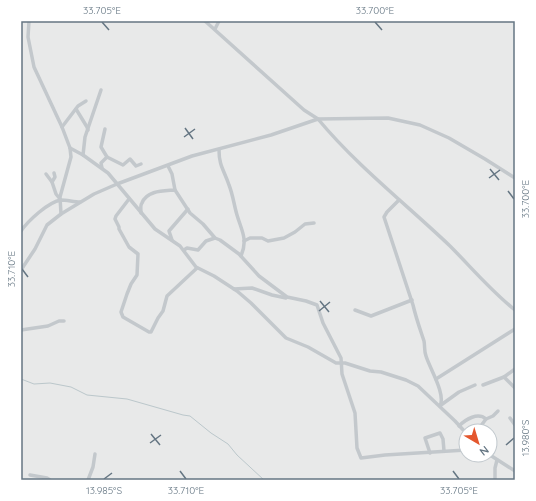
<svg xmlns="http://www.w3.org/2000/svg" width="536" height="501" font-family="Quicksand,sans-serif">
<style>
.built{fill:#e8e9e9;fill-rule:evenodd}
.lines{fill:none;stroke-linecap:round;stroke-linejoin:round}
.stream{stroke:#bbc7cb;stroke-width:1}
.minor{stroke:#c3c8cc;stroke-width:3.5}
.ticks{fill:none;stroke:#657683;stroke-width:1.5}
.neatline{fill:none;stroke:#657683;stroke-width:1.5}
.ticks-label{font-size:10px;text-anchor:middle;fill:#657683}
</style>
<rect width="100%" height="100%" fill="#fafaf8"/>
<!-- built -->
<path class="built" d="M21 21H515V480H21ZM466 431H490V455H466Z"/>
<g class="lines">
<!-- stream -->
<path class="stream" d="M21 379 34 384 50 383 71 387 87 395 127 399 183 415 190 416 211 433 228 444 237 455 264 480"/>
<!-- minor -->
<g class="minor">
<path d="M29 21 28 37 34 67 62 127 70 148 71 157 60 197 61 214"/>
<path d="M205 21 304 110 318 119 388 118 420 125 449 138 485 159 515 178"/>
<path d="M215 29 219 21"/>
<path d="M76 109 87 127 88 130"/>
<path d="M62 127 78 106 86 101"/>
<path d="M70 148 83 155 108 173 155 229 180 246 196 267 214 276 237 291 251 303 286 338 308 347 336 363H345L370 371 381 372 406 380 418 386 455 421 466 433"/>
<path d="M219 150C219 166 224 170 229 185 233 195 234 205 237 215 242 232 248 239 241 256"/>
<path d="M83 155 85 137 101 90"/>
<path d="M107 157 123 165 130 159 136 166 141 164"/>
<path d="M168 166 172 174 175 190 190 213 203 224 215 238 220 240 239 254 259 276 287 297 306 301 317 305 323 323 341 358 342 374 355 413 357 448 361 458 385 455 466 450"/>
<path d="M102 168 101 163 107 157 101 147 105 129"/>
<path d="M46 174 52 182 56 194 60 199"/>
<path d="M52 182 55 177 54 173"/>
<path d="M129 199 116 216 115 219 119 227V229L129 247 138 254 137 275 131 284 127 294 121 312 123 317 149 332H151L158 318 163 311 167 296 197 268"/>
<path d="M399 200 387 212 384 217 413 305C416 318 420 329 424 341 425 346 424 351 426 356 430 369 446 394 440 406"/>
<path d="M141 213C141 210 140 205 142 203 147 190 164 191 175 190"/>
<path d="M21 231C28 221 48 202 61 200 67 200 74 202 80 202"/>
<path d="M172 240 169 231 188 209"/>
<path d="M244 241 250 238H262L268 241 284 238 295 232 305 224 314 223"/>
<path d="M184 250 187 248 198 250 206 241 215 238"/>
<path d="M21 270 35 249 47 225 61 214 94 194 117 184 192 156 271 135 318 119C357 166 406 204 450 246 471 267 491 291 515 310"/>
<path d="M234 289 252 288 272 295 286 298"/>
<path d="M355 310 371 316 412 300"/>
<path d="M21 330 48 326 59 321H64"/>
<path d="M504 377 515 388"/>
<path d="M436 379 515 329"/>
<path d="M483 385 504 377 515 369"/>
<path d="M441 405 459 392 475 385"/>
<path d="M510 418 515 425"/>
<path d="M459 426C466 419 478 412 486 419"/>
<path d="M477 431 486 419 493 416 498 411"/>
<path d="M430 453 425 438 440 433 443 439 444 451"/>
<path d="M490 455 515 471"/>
<path d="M30 475 47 478 50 480"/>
<path d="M88 480 93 467 95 454"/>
<path d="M495 480V468L497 460"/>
</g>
</g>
<!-- ticks -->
<path class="ticks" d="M102 22 109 30M375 22 382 30M185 128 193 139M184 137 195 129M490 169 499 180M489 178 500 170M508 191 514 199M22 269 28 277M320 301 329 312M319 311 330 302M151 434 160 445M150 443 161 435M506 445 514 438M180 471 186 479M453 471 459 479M104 479 112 473"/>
<!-- border -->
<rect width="536" height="501" fill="none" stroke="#ffffff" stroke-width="44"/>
<!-- north arrow -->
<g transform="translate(478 443) rotate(142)"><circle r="19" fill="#ffffff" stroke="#c1c8cd"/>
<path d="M0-3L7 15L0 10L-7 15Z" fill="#e4572e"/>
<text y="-6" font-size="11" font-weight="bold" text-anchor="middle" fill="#657683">N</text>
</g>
<rect x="22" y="22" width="492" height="457" class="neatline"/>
<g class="ticks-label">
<text x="102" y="14">33.705°E</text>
<text x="375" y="14">33.700°E</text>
<text transform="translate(525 199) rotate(-90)" y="4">33.700°E</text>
<text transform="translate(11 269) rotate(-90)" y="4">33.710°E</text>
<text transform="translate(525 438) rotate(-90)" y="4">13.980°S</text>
<text x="104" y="494">13.985°S</text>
<text x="186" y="494">33.710°E</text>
<text x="459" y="494">33.705°E</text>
</g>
</svg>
